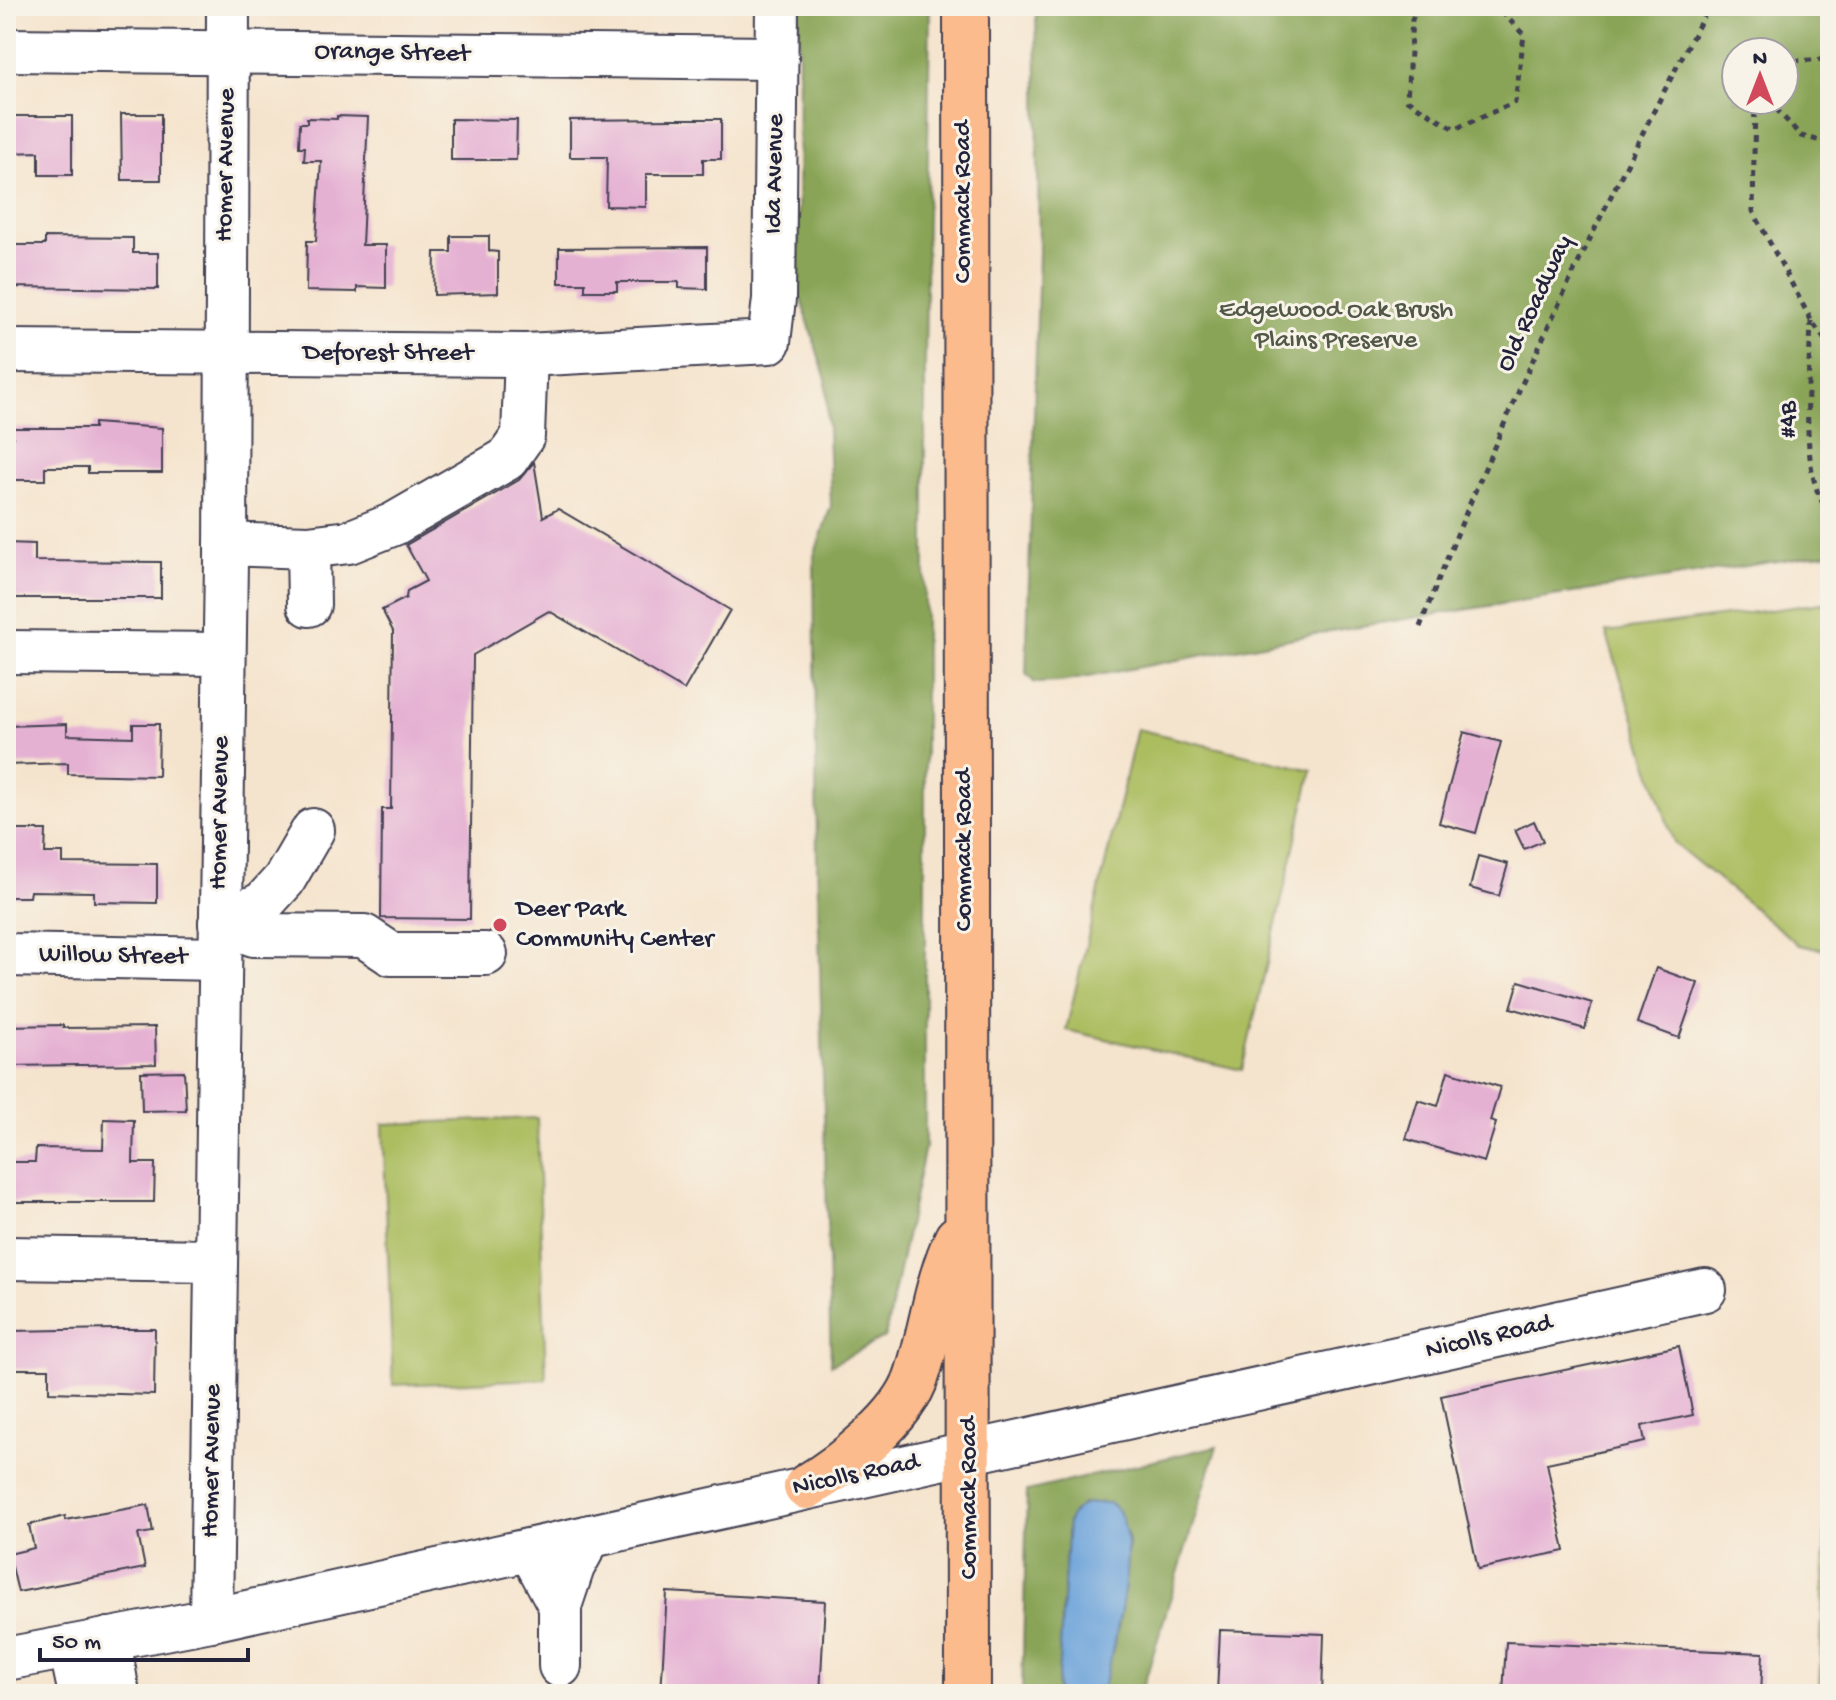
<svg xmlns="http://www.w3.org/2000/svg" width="1836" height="1700" font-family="'Gochi Hand',sans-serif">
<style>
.green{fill:#acbd60;stroke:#67704e;stroke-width:2}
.forest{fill:#89a456;stroke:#566348;stroke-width:2;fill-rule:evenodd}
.water{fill:#6ca3da;stroke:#47628a;stroke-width:2}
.building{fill:#e5b1d3}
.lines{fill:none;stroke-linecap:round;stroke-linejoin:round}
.minor-casing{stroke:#423f51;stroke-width:46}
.major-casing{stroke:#423f51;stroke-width:48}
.path{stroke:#423f51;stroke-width:5;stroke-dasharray:6 6;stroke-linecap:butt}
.minor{stroke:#fff;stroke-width:42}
.major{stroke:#fbbb8c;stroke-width:44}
.poi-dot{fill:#d1495b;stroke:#f7f3e8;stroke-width:3}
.labels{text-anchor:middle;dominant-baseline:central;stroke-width:6;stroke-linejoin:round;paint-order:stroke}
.street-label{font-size:26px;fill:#22223b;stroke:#f7f3e8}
.park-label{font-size:26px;fill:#525848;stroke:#f7f3e8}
.poi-label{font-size:26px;fill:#22223b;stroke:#f7f3e8;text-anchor:start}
</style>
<rect width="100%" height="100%" fill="#f7f3e8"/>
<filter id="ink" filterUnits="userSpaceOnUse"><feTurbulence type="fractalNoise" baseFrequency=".0125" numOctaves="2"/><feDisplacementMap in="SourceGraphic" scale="16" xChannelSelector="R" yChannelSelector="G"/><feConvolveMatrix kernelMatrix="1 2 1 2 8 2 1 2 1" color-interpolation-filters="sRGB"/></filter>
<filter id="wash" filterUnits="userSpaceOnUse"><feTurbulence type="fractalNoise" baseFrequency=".006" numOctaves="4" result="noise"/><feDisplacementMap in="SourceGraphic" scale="32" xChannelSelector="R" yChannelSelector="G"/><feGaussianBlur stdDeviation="1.8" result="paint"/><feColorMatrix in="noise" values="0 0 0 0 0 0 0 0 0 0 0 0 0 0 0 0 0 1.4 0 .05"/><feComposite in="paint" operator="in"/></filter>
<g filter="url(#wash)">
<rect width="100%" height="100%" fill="#f5e4cd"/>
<!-- green -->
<g class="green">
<path d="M1830 602V951L1799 945 1674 843 1606 632Z"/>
<path d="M1137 729 1312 770 1242 1070 1066 1030Z"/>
<path d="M537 1118 546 1379 393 1385 383 1124Z"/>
<path d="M1830 1414V1694H1819Z"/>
</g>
<!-- forest -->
<g class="forest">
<path d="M799 6H930L925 362V1147L885 1337 831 1365 817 861 814 556 831 506 826 380 798 289Z"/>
<path d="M1036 6H1830V553L1348 628 1061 682 1035 683 1026 674 1039 252ZM1736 52H1784V100H1736Z"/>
<path d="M1217 1446 1141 1694H1101L1118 1629 1128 1548V1536L1109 1503 1082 1504 1068 1522 1057 1694H1022L1027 1491Z"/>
</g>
<!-- water -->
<path class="water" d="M1109 1503C1149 1523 1111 1657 1101 1694H1057L1068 1522C1076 1502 1089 1502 1109 1503Z"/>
<g id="blocks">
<!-- building -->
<g class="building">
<path d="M121 114H161V180H122Z"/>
<path d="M8 116H72V175H39V152L9 153Z"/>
<path d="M337 116 368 117 362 245H386V288L357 287V292L306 291 307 241H316L321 161H304L305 147H299L300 123H307V118L337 119Z"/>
<path d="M451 119 517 120 516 160H451Z"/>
<path d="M676 119H721V159H703V174H646V207L606 206 607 157H570V120Z"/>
<path d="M451 236H489V251L498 252V293L434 295 435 252H451Z"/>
<path d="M45 237 133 238V253H158V289L7 287V245H45Z"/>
<path d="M707 247V289L679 288V282H617V291H585V283H559V248Z"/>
<path d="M94 423 162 428V473H88V467H45V480H14V473H7L6 438H13V428H94Z"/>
<path d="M534 462 543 517 558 509 730 610 684 690 549 611 473 655 470 919 381 918 382 809H391L393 631 382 610 406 598 407 591 426 581 406 545 519 480Z"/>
<path d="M6 543 35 544V561L161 562V598H6Z"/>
<path d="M67 724V735L133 737V724H159L158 776 68 774V763L6 765V726Z"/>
<path d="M1464 732 1501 742 1476 833 1439 823Z"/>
<path d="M1534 821 1543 841 1524 849 1515 830Z"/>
<path d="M14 830H46L45 853H63V863L157 864V903L94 902V892L30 891 29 897H6V854H14Z"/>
<path d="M1478 856 1508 864 1499 896 1470 888Z"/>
<path d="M1656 968 1698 983 1679 1038 1637 1023Z"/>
<path d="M1519 981 1592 1003 1585 1029 1511 1008Z"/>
<path d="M63 1025V1028L155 1027 156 1064 6 1066V1026Z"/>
<path d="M184 1071 186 1110 142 1111 141 1072Z"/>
<path d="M1448 1071 1500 1087 1490 1121 1496 1123 1484 1162 1406 1139 1418 1100 1438 1106Z"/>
<path d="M104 1119 134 1120 133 1163H155L154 1202H6V1162H35L36 1148 103 1149Z"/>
<path d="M116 1329H155L154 1395 49 1392V1369H12V1331Z"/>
<path d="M1679 1346 1693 1415 1642 1426 1645 1442 1547 1463 1565 1551 1478 1569 1441 1396Z"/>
<path d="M148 1505 153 1532 138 1534 145 1568 18 1592 9 1554 34 1548 29 1525 65 1516V1520Z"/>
<path d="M667 1592 825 1601 820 1694H661Z"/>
<path d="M1220 1630 1324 1634 1322 1694H1217Z"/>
<path d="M1506 1642 1763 1653 1761 1694H1503Z"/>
</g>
</g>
</g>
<g filter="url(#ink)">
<use href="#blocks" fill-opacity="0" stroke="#423f51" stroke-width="2"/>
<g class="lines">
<!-- minor casing -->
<g class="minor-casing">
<g id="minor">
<path d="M6 50 777 58"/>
<path d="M6 351 526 355 769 342 774 299 777 6"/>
<path d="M226 544 308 547"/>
<path d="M309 605 308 547 349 542 394 524 507 459 523 436 526 355"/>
<path d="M6 652 222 654"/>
<path d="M220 923 254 935 364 936 391 954H486"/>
<path d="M220 923 263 903 284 880 313 830"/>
<path d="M6 955 219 959"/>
<path d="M6 1258 215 1261"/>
<path d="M530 1550 560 1606 573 1567 590 1536"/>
<path d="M560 1606V1666"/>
<path d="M211 1620 226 560 228 6"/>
<path d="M109 1639 118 1694"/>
<path d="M70 1647 80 1694"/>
<path d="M6 1659 211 1620 1705 1290"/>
</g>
</g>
<!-- major casing -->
<g class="major-casing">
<g id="major">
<path d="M966 6 968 1694"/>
<path d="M806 1487C843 1465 904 1418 917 1375 932 1329 936 1282 957 1238"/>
</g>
</g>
<!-- path -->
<g class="path">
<path d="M1420 6 1412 19 1407 100 1455 129 1515 102 1524 35 1496 6"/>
<path d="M1784 66 1790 61 1830 59"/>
<path d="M1755 100 1753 211 1811 320 1830 347"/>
<path d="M1768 100 1801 136 1830 143"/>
<path d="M1811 321C1810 367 1797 481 1830 512"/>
<path d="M1420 627C1503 413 1601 208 1709 6"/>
</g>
<!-- minor -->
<use href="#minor" class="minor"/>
<!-- major -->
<use href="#major" class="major"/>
</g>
</g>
<!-- markers -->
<circle class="poi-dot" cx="500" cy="925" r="8"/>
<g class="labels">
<!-- street labels -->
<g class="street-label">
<text transform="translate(392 54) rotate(1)">Orange Street</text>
<text transform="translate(227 165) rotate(-89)">Homer Avenue</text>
<text transform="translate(776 174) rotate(-89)">Ida Avenue</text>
<text transform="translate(964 202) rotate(-90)">Commack Road</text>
<text transform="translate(1536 304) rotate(-65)">Old Roadway</text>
<text x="388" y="354">Deforest Street</text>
<text transform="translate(1790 420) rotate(-91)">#4B</text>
<text transform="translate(221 813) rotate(-89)">Homer Avenue</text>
<text transform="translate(965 850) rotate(-90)">Commack Road</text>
<text transform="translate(113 957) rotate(1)">Willow Street</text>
<text transform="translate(1489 1338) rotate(-13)">Nicolls Road</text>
<text transform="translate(213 1461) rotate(-89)">Homer Avenue</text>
<text transform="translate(856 1476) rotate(-12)">Nicolls Road</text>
<text transform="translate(970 1498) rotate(-90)">Commack Road</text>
</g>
<!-- park labels -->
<g class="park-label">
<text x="1336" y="311">Edgewood Oak Brush<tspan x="1336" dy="30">Plains Preserve</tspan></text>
</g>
<!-- poi labels -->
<g class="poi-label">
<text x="516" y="910">Deer Park<tspan x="516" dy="30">Community Center</tspan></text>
</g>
</g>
<!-- margin -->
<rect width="1836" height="1700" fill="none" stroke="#f7f3e8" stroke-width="32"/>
<!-- north arrow -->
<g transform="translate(1760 76)"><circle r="38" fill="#f7f3e8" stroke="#a29fa3" stroke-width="2"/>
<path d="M0-6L14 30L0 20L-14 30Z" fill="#d1495b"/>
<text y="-12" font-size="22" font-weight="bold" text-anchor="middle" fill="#22223b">N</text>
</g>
<!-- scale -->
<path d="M40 1648v12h208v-12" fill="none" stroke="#22223b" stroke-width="4"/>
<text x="52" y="1648" font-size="24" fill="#22223b" stroke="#f7f3e8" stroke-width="6" paint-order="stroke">50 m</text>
</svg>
